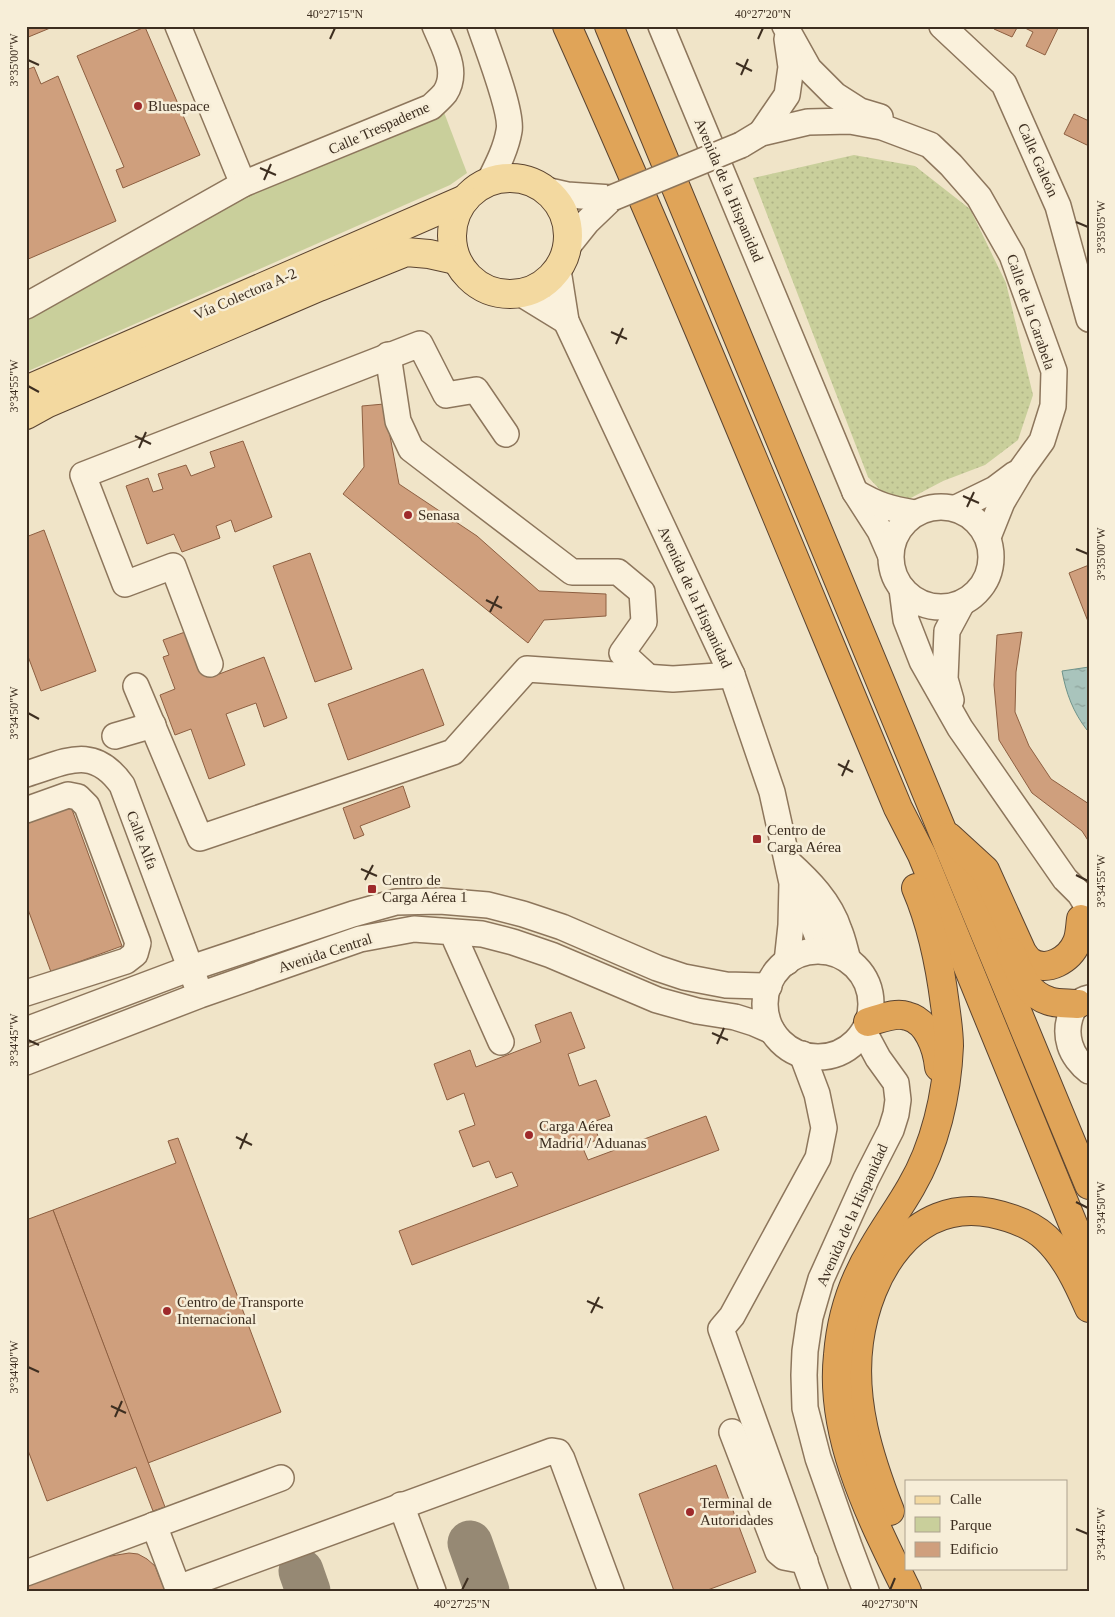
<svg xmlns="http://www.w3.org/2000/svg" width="1115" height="1617" font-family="Georgia,serif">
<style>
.grass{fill:url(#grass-dots)}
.green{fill:#c9cf9b}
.water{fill:url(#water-ripples);stroke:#6f938a}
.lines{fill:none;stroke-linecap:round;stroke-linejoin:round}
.taxiway{stroke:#968974;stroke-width:45}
.building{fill:#cf9f7d;stroke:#8d5f41}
.minor-casing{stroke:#8d765c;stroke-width:28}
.major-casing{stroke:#5b4430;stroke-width:30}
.highway-casing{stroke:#5b4430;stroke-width:30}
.minor{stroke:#faf1dc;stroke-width:25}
.major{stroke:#f3d9a0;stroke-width:28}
.highway{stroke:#e0a458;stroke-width:28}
.minor-bridge-casing{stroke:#8d765c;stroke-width:28;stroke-linecap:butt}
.minor-bridge{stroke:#faf1dc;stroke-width:25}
.ticks{fill:none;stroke:#3d2e20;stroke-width:2}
.poi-dot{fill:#9e2a2b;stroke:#f7eed8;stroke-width:2}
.labels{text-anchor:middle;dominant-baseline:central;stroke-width:5;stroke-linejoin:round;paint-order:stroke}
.poi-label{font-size:15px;fill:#3d2e20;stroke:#f7eed8;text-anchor:start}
.street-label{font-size:15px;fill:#3d2e20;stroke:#f7eed8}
.neatline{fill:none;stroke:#3d2e20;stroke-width:2}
.ticks-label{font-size:12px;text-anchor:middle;fill:#3d2e20}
</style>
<defs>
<pattern id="grass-dots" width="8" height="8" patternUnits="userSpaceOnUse" patternTransform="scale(1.25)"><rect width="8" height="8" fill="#c9cf9b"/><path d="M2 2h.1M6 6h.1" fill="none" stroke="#aeb285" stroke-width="1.8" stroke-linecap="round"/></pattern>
<pattern id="water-ripples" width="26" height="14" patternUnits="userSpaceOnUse" patternTransform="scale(1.25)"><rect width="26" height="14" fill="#a9c4bc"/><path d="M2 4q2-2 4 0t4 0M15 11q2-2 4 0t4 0" fill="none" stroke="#8ba098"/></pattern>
</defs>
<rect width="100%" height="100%" fill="#f0e4c8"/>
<!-- grass -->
<path class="grass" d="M854 155 915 166 970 209 1006 283 1033 395 1018 440 985 465 943 481 907 500 884 494 868 477 753 178Z"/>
<!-- green -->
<path class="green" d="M442 107 467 173 450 185 26 372V316L195 219Z"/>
<!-- water -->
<path class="water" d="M1089 667V729L1087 730C1073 712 1066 693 1062 671Z"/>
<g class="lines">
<!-- taxiway -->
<g class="taxiway">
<path d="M470 1543 487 1591"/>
<path d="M301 1571 308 1591"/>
</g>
</g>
<!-- building -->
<g class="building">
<path d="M26 26H55L26 38Z"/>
<path d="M996 26H1018L1012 37 994 29Z"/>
<path d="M1021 26H1059L1045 55 1026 46 1033 32Z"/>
<path d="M145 27 200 155 123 188 116 170 124 167 77 56Z"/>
<path d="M34 67 41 84 58 76 116 221 26 260V70Z"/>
<path d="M1074 114 1089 121V146L1064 134Z"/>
<path d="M384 404 399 484 477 536 539 591 606 594V616L544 620 528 643 343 494 364 467 362 406Z"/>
<path d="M243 441 272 517 235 532 231 520 216 526 220 538 182 552 174 534 147 544 126 486 148 478 153 492 163 489 158 474 186 465 191 476 215 467 210 452Z"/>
<path d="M44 530 96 671 41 691 26 651V537Z"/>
<path d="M310 553 352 669 315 682 273 566Z"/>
<path d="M1089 565V624L1069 573Z"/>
<path d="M196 628 214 676 264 657 287 718 264 727 256 703 226 714 245 765 209 779 191 729 175 735 160 695 175 689 163 657 169 655 163 640Z"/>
<path d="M1022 632 1016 672 1015 712 1029 746 1051 779 1089 804V842L1082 831 1032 793 999 740 994 685 997 635Z"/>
<path d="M423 669 444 725 348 760 328 704Z"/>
<path d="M403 786 410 807 360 826 364 835 354 839 343 808Z"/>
<path d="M70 804 122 946 51 972 26 904V820Z"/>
<path d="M571 1012 585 1048 568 1054 579 1086 596 1080 610 1116 593 1122 599 1139 582 1146 588 1160 706 1116 719 1150 412 1265 399 1231 518 1186 512 1172 496 1178 489 1161 473 1167 459 1131 475 1125 464 1093 447 1100 434 1064 470 1050 476 1067 541 1042 535 1025Z"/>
<path d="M178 1138 281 1412 148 1463 53 1210 176 1163 168 1141Z"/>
<path d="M53 1210 165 1507 153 1511 136 1467 47 1501 26 1445V1220Z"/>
<path d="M716 1465 756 1572 705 1591H674L639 1494Z"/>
<path d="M129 1553 138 1554 147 1559 155 1566 165 1591H26V1586L105 1557Z"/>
</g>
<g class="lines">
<!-- minor casing -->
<g class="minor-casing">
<g id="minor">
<path d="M178 26 243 184"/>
<path d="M480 26C487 47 513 113 509 131 506 149 497 166 489 182"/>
<path d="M661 26 855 492 880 531 890 554"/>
<path d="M785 26 809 69 835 95 860 111 880 117"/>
<path d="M942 26 1004 84 1058 206 1089 319"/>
<path d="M761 133 787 95 791 67 787 39"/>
<path d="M741 145 761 133 808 122 850 121 882 127 930 145 951 165 979 197 1012 255 1054 371 1053 406 1042 441 1021 470 1002 502 988 537"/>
<path d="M545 190 567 195 612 198"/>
<path d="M567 247 587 222 612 198"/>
<path d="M558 270 566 321 732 675 772 792 792 883 791 925 787 962"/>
<path d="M522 294 566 321"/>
<path d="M26 306 243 184 431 107C435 103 441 98 445 93 459 71 444 48 435 26"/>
<path d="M388 355 398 421 411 449 572 572H618L642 592 644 622 622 653 648 677"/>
<path d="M855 492C877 505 890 509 915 513"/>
<circle cx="941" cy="557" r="50"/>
<path d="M956 508 995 489 1015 474"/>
<path d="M902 589 906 620 922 661 960 728 1065 879 1080 894 1089 909"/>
<path d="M210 664 173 566 125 584 83 475 420 344 446 395 476 390 506 434"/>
<path d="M136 686 200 838 453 752 527 669 673 679 732 675"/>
<path d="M951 700 945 679 947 631 962 603"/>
<path d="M115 736 153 725"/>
<path d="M26 774C66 762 93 744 122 785L196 983"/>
<path d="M26 810 68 795 78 797 87 806 138 943 135 954 126 961 26 993"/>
<path d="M788 862C809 881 830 902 839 930 843 939 845 950 848 960"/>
<path d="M793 885 811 919 823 951"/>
<path d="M456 941 501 1042"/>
<circle cx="818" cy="1004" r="53"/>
<path d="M1089 998C1069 1002 1065 1029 1070 1045 1073 1055 1081 1065 1089 1071"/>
<path d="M26 1030 191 968 353 914 396 902 440 901 488 905 523 914 562 927 657 968 684 977 726 985 769 986"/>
<path d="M864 1032 878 1058 896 1083 898 1100 896 1114 891 1130 866 1179 821 1279 810 1317 805 1351 804 1375 805 1408 818 1458 849 1546 866 1591"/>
<path d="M802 1054 817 1094 824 1128 818 1158 732 1316 721 1329 815 1591"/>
<path d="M26 1062 200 995 360 939 414 929 482 934 513 942 551 955 657 1000 697 1011 735 1017 754 1023 772 1031"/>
<path d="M732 1432 778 1552 784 1557 805 1561"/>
<path d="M401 1505 433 1591"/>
<path d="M154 1525 179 1591"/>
<path d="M26 1573 281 1478"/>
<path d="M178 1588 552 1451 558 1452 562 1459 611 1591"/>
</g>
</g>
<!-- major casing -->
<g class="major-casing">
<g id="major">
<circle cx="510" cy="236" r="58"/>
<path d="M26 390 465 199"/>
<path d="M26 415 46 404 319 287 406 252 429 254 456 260"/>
</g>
</g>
<!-- highway casing -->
<g class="highway-casing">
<g id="highway">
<path d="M567 26C683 285 789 547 898 808L922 855 1089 1263"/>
<path d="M609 26 1089 1185"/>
<path d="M949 837 985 870 1022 952C1024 955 1027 959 1029 961 1047 974 1070 959 1077 942 1080 935 1080 926 1081 919"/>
<path d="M1011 952C1020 973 1025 993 1049 1001 1057 1004 1069 1003 1078 1004"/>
<path d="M868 1022C880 1019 895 1012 907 1016 928 1021 937 1048 939 1067"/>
<path d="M890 1511C869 1457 851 1401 859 1342 868 1274 912 1198 991 1213 1010 1217 1031 1224 1046 1238 1066 1257 1078 1283 1089 1308"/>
<path d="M907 1591C872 1519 829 1437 838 1355 841 1317 853 1280 873 1248 885 1227 899 1208 911 1187 935 1146 947 1095 949 1046 949 1033 947 1019 945 1005 940 965 932 925 916 888"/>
</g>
</g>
<!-- minor -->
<use href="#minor" class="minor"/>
<!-- major -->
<use href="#major" class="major"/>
<!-- highway -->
<use href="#highway" class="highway"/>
<!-- minor-bridge casing -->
<g class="minor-bridge-casing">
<path id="minor-bridge" d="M612 198 741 145"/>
</g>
<!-- minor-bridge -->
<use href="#minor-bridge" class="minor-bridge"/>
</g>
<!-- ticks -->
<path class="ticks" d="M330 39 335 28M758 39 763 28M28 60 39 65M736 63 752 71M741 75 748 59M260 168 276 175M264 180 271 164M1076 222 1088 227M611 332 627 339M616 344 623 328M28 386 39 392M135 436 151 444M139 448 146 432M963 496 979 503M967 507 974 492M1076 549 1088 554M486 600 502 608M490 612 498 596M28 713 39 719M838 764 853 772M842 776 849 760M361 869 377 876M1076 875 1088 881M365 880 373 865M712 1033 728 1040M28 1040 39 1045M717 1044 724 1028M236 1137 252 1145M240 1149 247 1133M1076 1202 1088 1208M587 1301 603 1308M591 1313 599 1297M28 1367 39 1372M111 1406 126 1413M115 1417 122 1401M1076 1529 1088 1534M462 1590 468 1578M890 1590 895 1578"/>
<!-- markers -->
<g class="poi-dot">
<circle cx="138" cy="106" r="5"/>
<circle cx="408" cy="515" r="5"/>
<rect x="752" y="834" width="10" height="10" rx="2.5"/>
<rect x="367" y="884" width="10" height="10" rx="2.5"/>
<circle cx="529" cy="1135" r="5"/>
<circle cx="167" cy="1311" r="5"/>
<circle cx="690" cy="1512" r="5"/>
</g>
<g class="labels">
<!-- poi labels -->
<g class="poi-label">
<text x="148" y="106">Bluespace</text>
<text x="418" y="515">Senasa</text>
<text x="767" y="830">Centro de<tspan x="767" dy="17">Carga Aérea</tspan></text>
<text x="382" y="880">Centro de<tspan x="382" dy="17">Carga Aérea 1</tspan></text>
<text x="539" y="1126">Carga Aérea<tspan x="539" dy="17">Madrid / Aduanas</tspan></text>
<text x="177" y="1302">Centro de Transporte<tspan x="177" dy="17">Internacional</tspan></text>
<text x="700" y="1503">Terminal de<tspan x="700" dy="17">Autoridades</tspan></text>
</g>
<!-- street labels -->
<g class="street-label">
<text transform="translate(379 128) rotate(-24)">Calle Trespaderne</text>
<text transform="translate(1038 160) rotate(66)">Calle Galeón</text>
<text transform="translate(729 190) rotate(67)">Avenida de la Hispanidad</text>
<text transform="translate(245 294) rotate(-23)">Vía Colectora A-2</text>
<text transform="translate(1031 312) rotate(71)">Calle de la Carabela</text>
<text transform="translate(695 597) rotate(65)">Avenida de la Hispanidad</text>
<text transform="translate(142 840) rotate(69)">Calle Alfa</text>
<text transform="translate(325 953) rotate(-18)">Avenida Central</text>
<text transform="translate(852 1215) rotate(-66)">Avenida de la Hispanidad</text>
</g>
</g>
<!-- border -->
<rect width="1115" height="1617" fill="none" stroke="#f7eed8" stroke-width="55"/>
<!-- legend -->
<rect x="905" y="1480" width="162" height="90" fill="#f7eed8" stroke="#ada18e"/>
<rect x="915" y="1496" width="25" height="8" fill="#f3d9a0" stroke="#ada18e"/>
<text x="950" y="1504" font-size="15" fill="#3d2e20">Calle</text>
<rect x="915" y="1517" width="25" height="15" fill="#c9cf9b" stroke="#ada18e"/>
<text x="950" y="1530" font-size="15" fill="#3d2e20">Parque</text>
<rect x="915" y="1542" width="25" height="15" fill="#cf9f7d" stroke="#ada18e"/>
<text x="950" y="1554" font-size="15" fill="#3d2e20">Edificio</text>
<rect x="28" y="28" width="1060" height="1562" class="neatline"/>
<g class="ticks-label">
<text x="335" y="18">40°27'15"N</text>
<text x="763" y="18">40°27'20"N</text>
<text transform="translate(14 60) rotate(-90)" y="4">3°35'00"W</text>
<text transform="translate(1101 227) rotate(-90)" y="4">3°35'05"W</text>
<text transform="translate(14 386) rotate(-90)" y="4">3°34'55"W</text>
<text transform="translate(1101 554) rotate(-90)" y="4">3°35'00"W</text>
<text transform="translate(14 713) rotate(-90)" y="4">3°34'50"W</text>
<text transform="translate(1101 881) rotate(-90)" y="4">3°34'55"W</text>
<text transform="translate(14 1040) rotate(-90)" y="4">3°34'45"W</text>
<text transform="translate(1101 1208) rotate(-90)" y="4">3°34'50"W</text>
<text transform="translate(14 1367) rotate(-90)" y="4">3°34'40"W</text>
<text transform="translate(1101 1534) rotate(-90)" y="4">3°34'45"W</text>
<text x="462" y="1608">40°27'25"N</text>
<text x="890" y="1608">40°27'30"N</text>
</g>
</svg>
